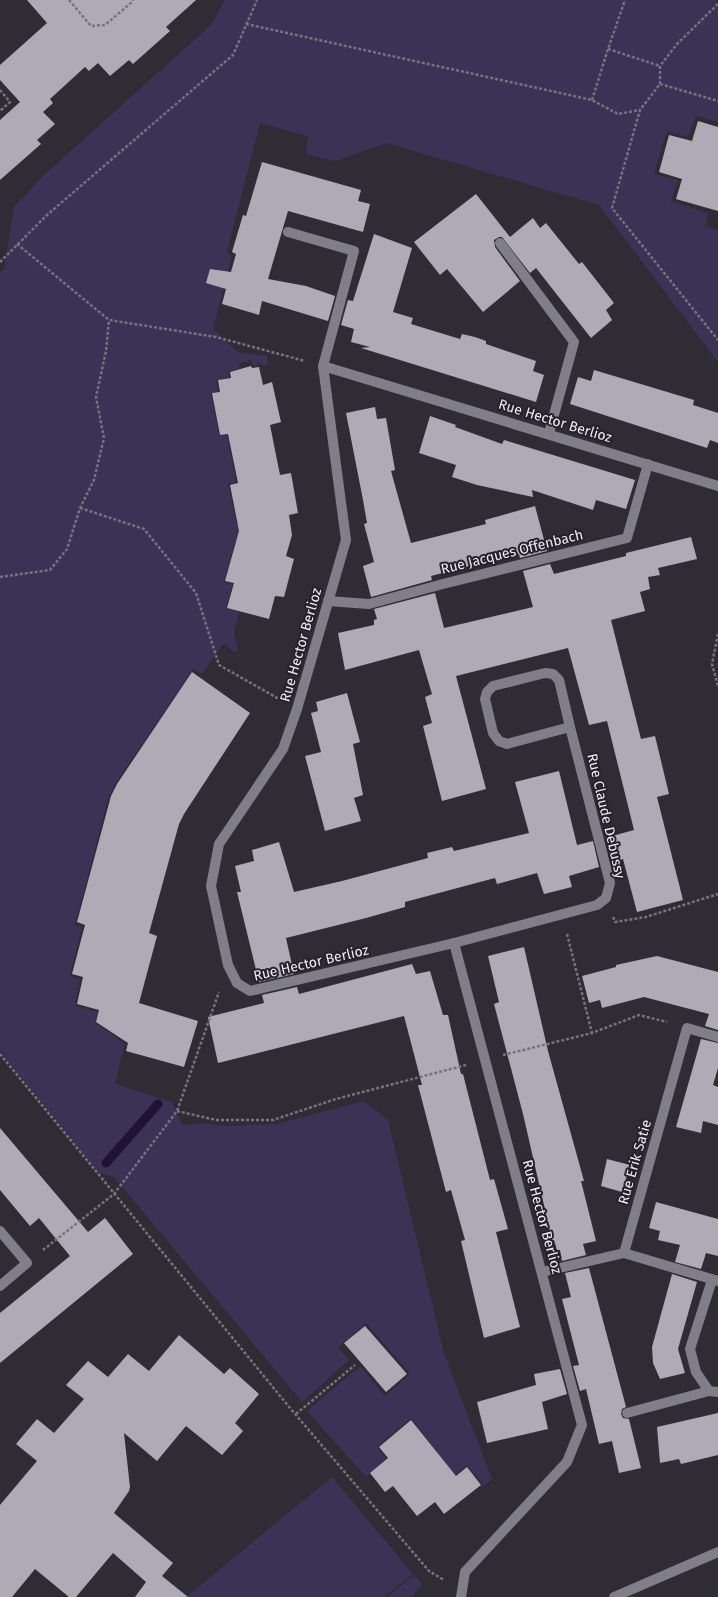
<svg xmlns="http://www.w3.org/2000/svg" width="718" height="1597" font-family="'Fira Sans',sans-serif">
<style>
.green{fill:#3c3255}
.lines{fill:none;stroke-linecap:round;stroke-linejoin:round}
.stream{stroke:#1f1237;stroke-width:9}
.building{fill:#aeabb7}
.path{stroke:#76737c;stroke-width:2.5;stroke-dasharray:3 2;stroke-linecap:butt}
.minor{stroke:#807e89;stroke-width:10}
.labels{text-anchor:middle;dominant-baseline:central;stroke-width:4;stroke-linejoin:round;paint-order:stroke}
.street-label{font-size:14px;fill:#eeecf3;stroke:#25222c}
</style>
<rect width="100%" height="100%" fill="#2f2c36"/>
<!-- green -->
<g class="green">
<path d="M225 0H718V122L696 116 688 137 667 131 654 174 678 180 671 201 708 213 705 226 718 230V362L599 205 386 143 336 161 306 154 308 136 260 123 227 252 232 256 213 329 238 352 268 356 267 366 259 364 254 366 251 360 239 363V369L228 371 229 377 216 380 218 391 211 393 219 436 227 435 236 482 228 484 237 525 244 524V544L235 541 224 582 233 584 226 608 239 612 234 633 238 650 234 652 224 643 202 674 193 669 115 784 109 796 75 925 82 927 70 976 80 979 75 1005 98 1012 95 1023 125 1044 115 1084 172 1102 182 1125 202 1123 226 1126 277 1124 364 1101 388 1120 444 1353 492 1479 484 1486 467 1465 450 1479 432 1456 437 1452 411 1418 377 1447 386 1458 366 1477 307 1411 360 1366 385 1396 410 1374 366 1323 338 1347 349 1360 302 1402 114 1177 99 1173 0 1051V272L4 269 14 207 44 175 211 25Z"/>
<path d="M332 1477 413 1574 384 1597H186Z"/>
<path d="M414 1575 422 1584 412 1597H387Z"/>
</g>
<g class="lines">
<!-- stream -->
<path class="stream" d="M106 1163 158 1104"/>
</g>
<!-- building -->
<g class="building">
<path d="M27 0H196L166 27 170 31 133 64 129 60 110 76 98 63 89 71 85 67 50 99 53 103 43 112 55 124 37 140 41 144 0 180V120L20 102 0 80V65L47 23Z"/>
<path d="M698 121 718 127V211L676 199 682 179 659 172 669 135 692 141Z"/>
<path d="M262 162 361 190 358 201 370 204 363 232 288 211 268 279 306 286 335 296 328 321 262 301 259 315 222 304 226 289 206 283 210 269 231 272 236 254 232 252 243 215 246 216Z"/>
<path d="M476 194 510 237 533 218 540 228 546 223 579 264 582 262 614 303 606 310 612 320 591 338 536 268 530 273 502 237H499L494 240 495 247 520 281 483 312 447 269 440 275 414 242Z"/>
<path d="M374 234 412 248 393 312 413 318 411 324 460 339 462 334 475 337 486 341V344L536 361 533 371 544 375 536 402 361 348 370 347 351 342 354 329 341 325 348 300 353 301Z"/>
<path d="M251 366 252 368 259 367 263 385 272 382 281 422 270 425 280 475 291 473 298 513 289 515 292 535 286 556 294 559 284 597 275 596 269 619 227 608 234 583 225 581 239 531 230 485 238 483 228 434 220 435 212 393 220 392 218 380 231 378 230 372Z"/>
<path d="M594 370 694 400 693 405 718 413V443L710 440 707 448 570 404 578 377 591 381Z"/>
<path d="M375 407 377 419 386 418 395 470 391 471 411 543 486 524 485 520 535 506 547 551 520 558 519 554 469 566 431 576 432 580 371 597 363 566 374 562 364 524 367 523 363 500 346 413Z"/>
<path d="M430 416 456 425 455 427 502 444 504 440 635 480 626 509 596 500 593 510 532 490 533 497 477 485 452 477 456 465 419 453Z"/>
<path d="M691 537 697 559 658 568 660 575 648 577 650 589 640 592 645 611 611 620 641 739 655 736 669 794 657 797 683 900 637 912 623 859 612 863 605 838 634 830 607 721 589 725 568 648 456 676 486 789 442 801 423 726 432 723 425 697 432 694 419 650 345 670 338 633 374 625V620L377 619 374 609 435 593 444 628 533 607 523 571 550 564 554 574 626 556V553Z"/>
<path d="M192 672 250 713 184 814 179 824 149 933 157 936 139 1003 198 1021 184 1067 126 1051 128 1043 96 1022 99 1010 77 1004 83 977 72 974 85 925 77 922 111 796 117 784Z"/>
<path d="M347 693 360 742 353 744 363 795 354 798 361 821 325 831 305 756 321 752 311 713 318 711 316 702Z"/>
<path d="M559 771 577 845 593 841 599 867 569 876 572 887 544 894 537 873 497 884 495 878 405 902V907L366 918 286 938 294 974 259 982 237 892H241L235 866 254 861 252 850 279 842 294 892 342 881 428 858 427 853 452 847 454 851 529 833 515 782Z"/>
<path d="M524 947 548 1051 584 1181H581L596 1241 583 1244 586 1255 562 1261 560 1250H557L554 1240H552L523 1114 494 1004 499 1002 488 956Z"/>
<path d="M657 956 718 972V1030L705 1026 709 1014 644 997 602 1008 600 1000 589 1003 582 976 616 967V965Z"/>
<path d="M412 964 416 974 430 971 443 1015H448L461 1074H463L490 1180 494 1179 508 1229 496 1232 520 1327 484 1338 461 1241 465 1240 451 1190 446 1192 418 1085H422L404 1016 218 1063 208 1017 264 1003 262 995 297 987 299 994Z"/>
<path d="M701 1039 718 1043V1068L713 1085 718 1087V1125L703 1121 701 1133 676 1127Z"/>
<path d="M0 1128 88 1232 105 1218 133 1254 0 1363V1313L70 1256 39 1218 30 1226 0 1190Z"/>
<path d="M607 1159 630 1165 622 1192 601 1186Z"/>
<path d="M656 1202 718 1219V1256L706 1253 701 1269 675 1262 680 1245 658 1240 660 1231 649 1228Z"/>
<path d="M589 1268 626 1407 622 1409 621 1414 623 1418 629 1419 641 1468 619 1473 612 1441 599 1444 586 1389 580 1391 573 1366 579 1365 562 1299 571 1297 565 1273Z"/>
<path d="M672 1274 697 1282 678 1349 685 1373 660 1379 653 1363 652 1347Z"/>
<path d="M365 1326 407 1374 386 1392 344 1343Z"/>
<path d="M179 1335 224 1374 230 1368 259 1394 235 1423 243 1431 222 1455 186 1426 157 1461 124 1433 130 1487 129 1491 114 1513 173 1563 162 1576 188 1597H135L146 1582 113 1553 76 1597H69L35 1569 12 1597H0V1505L37 1461 16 1444 37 1419 54 1433 84 1399 66 1385 88 1361 108 1377 128 1354 149 1371Z"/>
<path d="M560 1369 567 1394 542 1402 548 1429 487 1443 477 1402 536 1385 534 1374Z"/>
<path d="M718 1413V1455L681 1464 679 1459 660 1463 657 1427Z"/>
<path d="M411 1420 456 1476 467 1467 481 1485 444 1514 435 1502 417 1516 393 1486 385 1492 370 1473 388 1458 379 1447Z"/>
</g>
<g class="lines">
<!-- path -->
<g class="path">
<path d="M69 0 91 26 105 25 132 2 133 0"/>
<path d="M718 4 677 44 660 66V84L640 110 612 208 718 340"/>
<path d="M246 24 592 100 618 114 640 110"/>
<path d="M608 49 660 66"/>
<path d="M660 84 718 101"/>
<path d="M0 90 10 102 0 111"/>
<path d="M592 100 608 49 625 0"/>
<path d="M17 244 109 320 216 337 305 361"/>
<path d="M0 262 47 215 233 55 257 0"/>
<path d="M80 508 144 529 196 593 219 665 279 699"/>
<path d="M0 577 50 570 67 549 80 508 94 480 104 438 96 397 106 351 109 320"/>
<path d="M718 634 712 664 718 686"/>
<path d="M613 917 615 922 646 917 718 894"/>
<path d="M567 934 592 1033"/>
<path d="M0 1054 290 1408 429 1571 444 1580"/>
<path d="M503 1055 592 1033 639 1015 667 1022"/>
<path d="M177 1111 216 1120H273L336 1099 466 1065"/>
<path d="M43 1250 114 1194 177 1111 219 992"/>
<path d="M296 1414 355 1365"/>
</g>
<!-- minor -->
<g class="minor">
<path d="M288 232 354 251 323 366"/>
<path d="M500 243 574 342 549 433"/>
<path d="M328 601 369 604 443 584 627 538 648 464"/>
<path d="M454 943 597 905 606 898 610 883 570 727 507 744 499 741 493 733 485 699 487 692 493 686 545 673 553 674 559 680 570 727"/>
<path d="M0 1231 27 1263 0 1286"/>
<path d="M624 1253 718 1281"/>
<path d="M542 1272 624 1253 687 1028 718 1037"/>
<path d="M712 1280 690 1349 696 1372 709 1391 718 1392"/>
<path d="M627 1413 709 1391"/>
<path d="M461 1597 465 1572 567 1462 582 1425 454 943 250 991 237 983 228 965 211 886 219 844 283 749 297 709 346 540 323 366 718 486"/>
<path d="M614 1597 718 1552"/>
</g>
</g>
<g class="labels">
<!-- street labels -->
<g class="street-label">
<text transform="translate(555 421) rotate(17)">Rue Hector Berlioz</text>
<text transform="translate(512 552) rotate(-14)">Rue Jacques Offenbach</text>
<text transform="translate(301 645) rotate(-74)">Rue Hector Berlioz</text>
<text transform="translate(606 816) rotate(77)">Rue Claude Debussy</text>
<text transform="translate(311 963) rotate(-13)">Rue Hector Berlioz</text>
<text transform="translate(635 1162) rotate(-74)">Rue Erik Satie</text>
<text transform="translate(542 1217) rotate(75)">Rue Hector Berlioz</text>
</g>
</g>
</svg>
